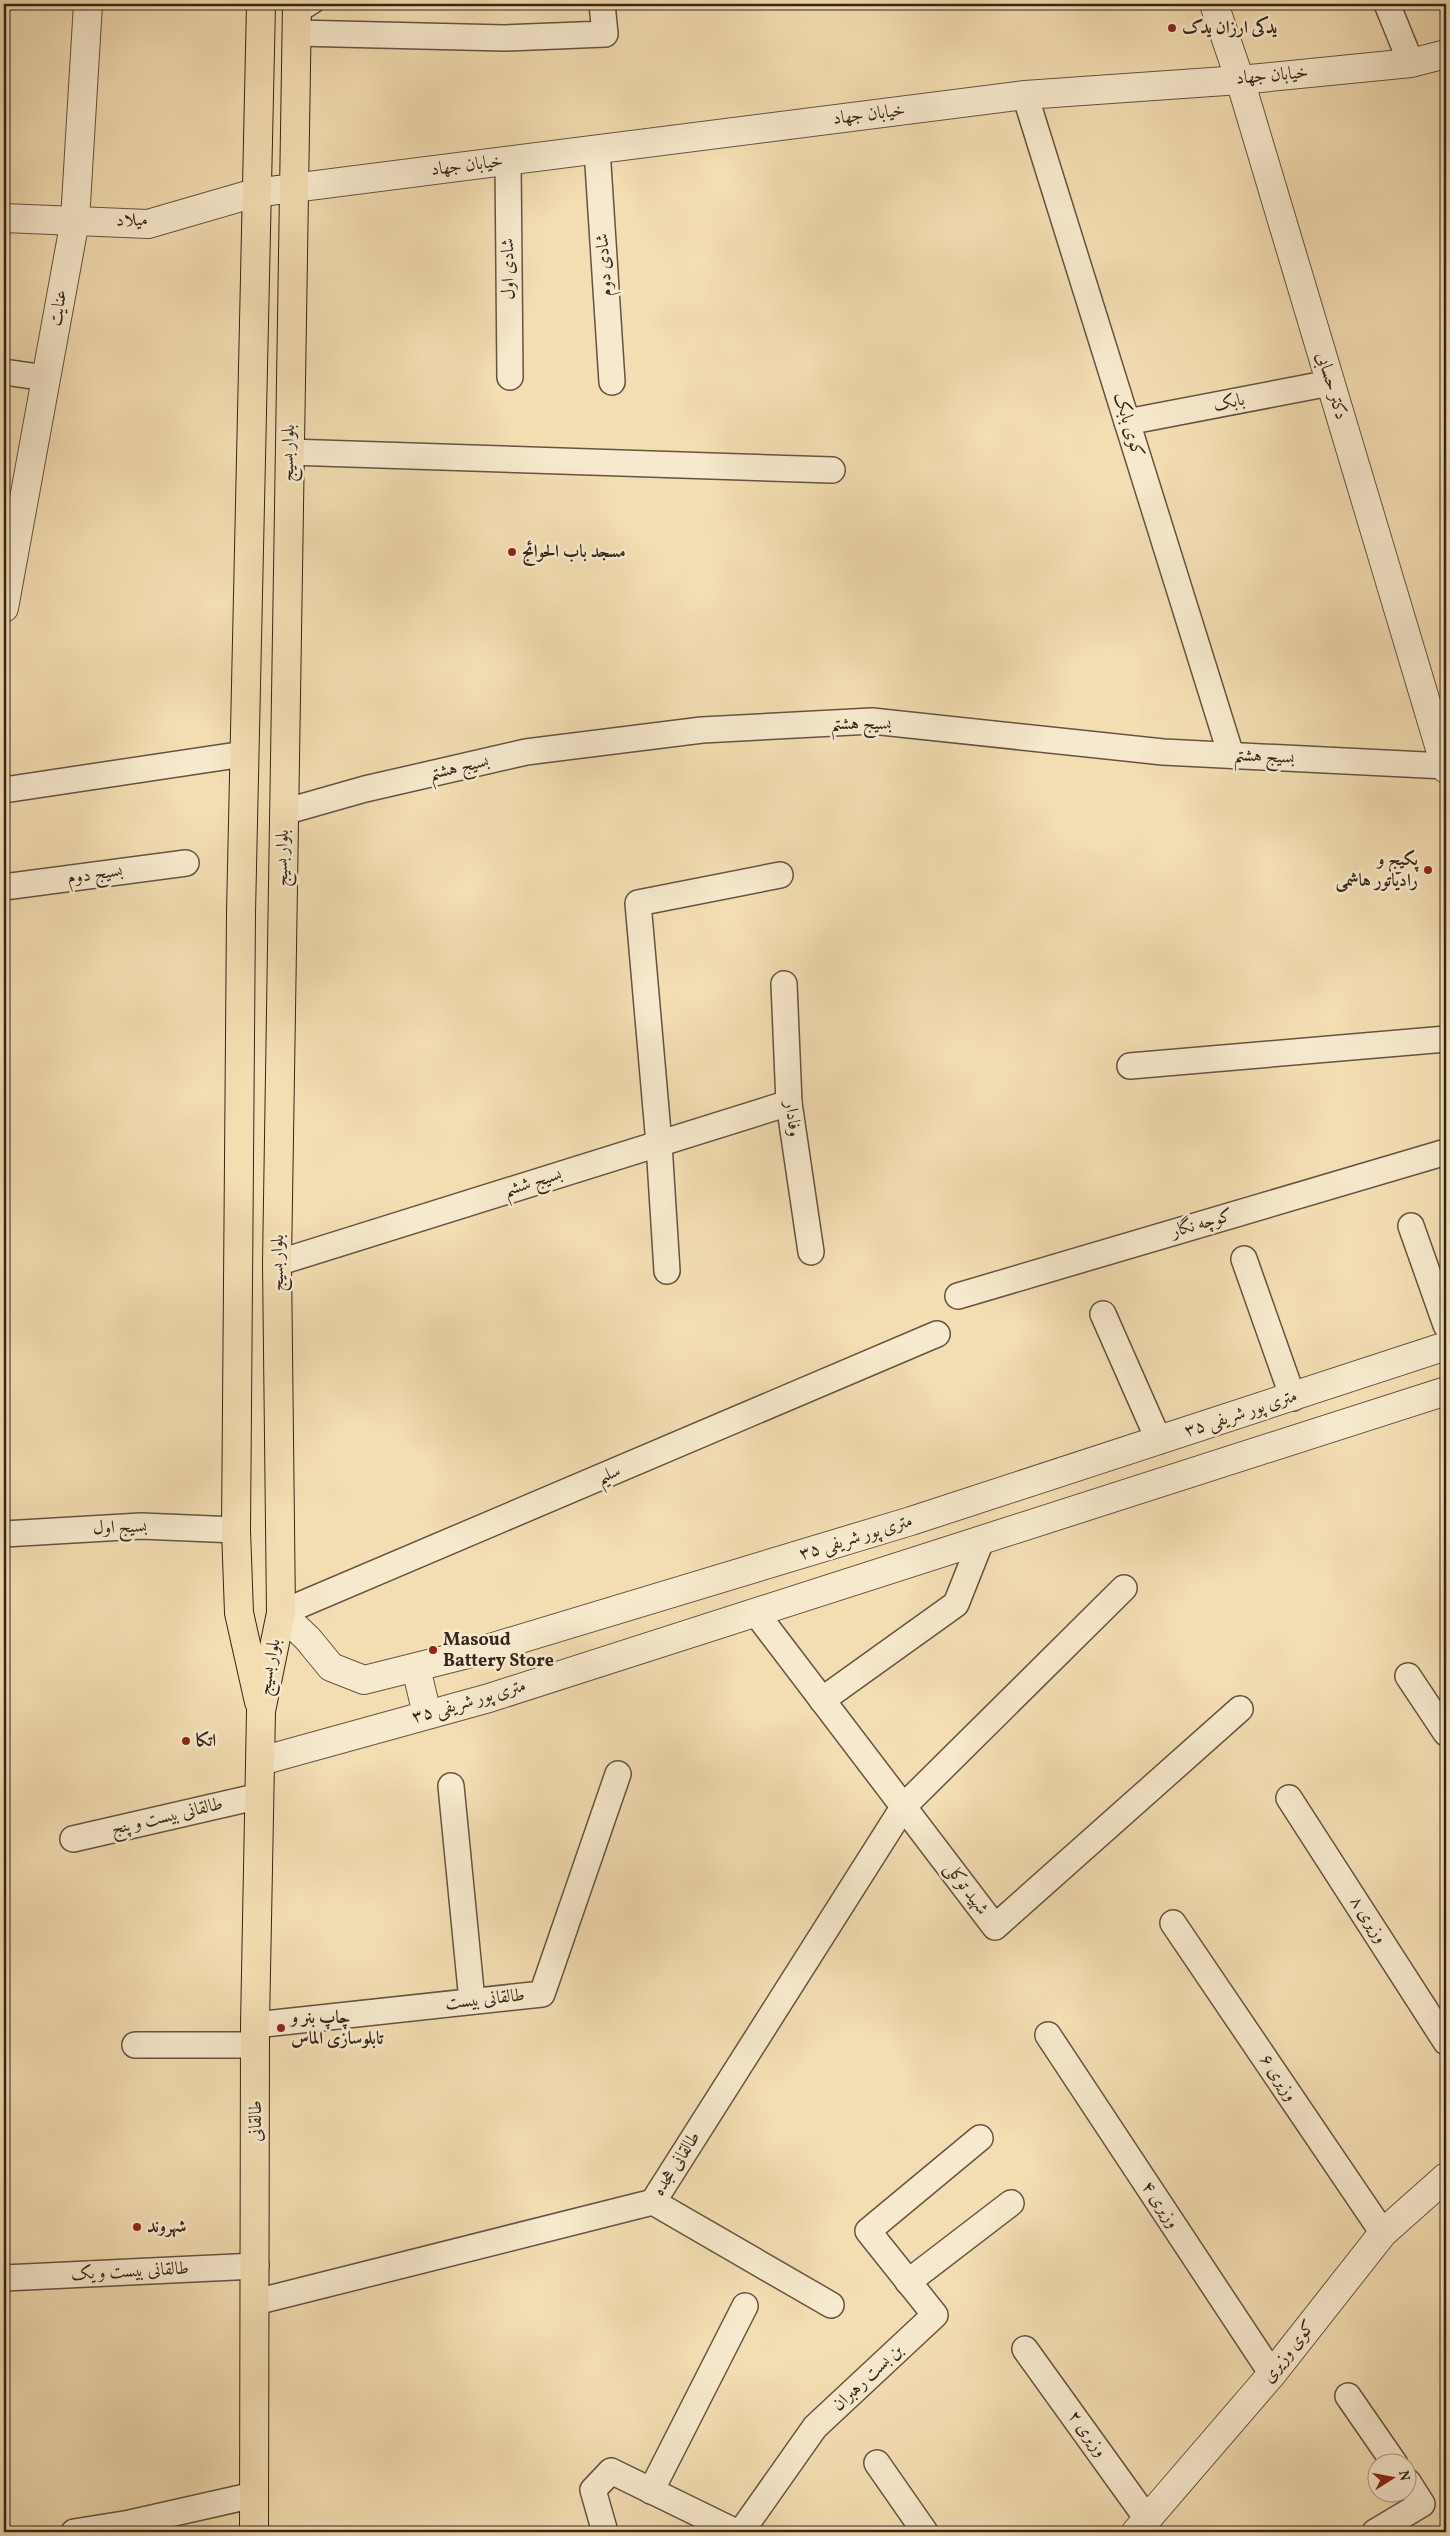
<svg xmlns="http://www.w3.org/2000/svg" width="1450" height="2536" font-family="Vollkorn,Amiri,serif">
<style>
.lines{fill:none;stroke-linecap:round;stroke-linejoin:round}
.service-casing{stroke:#645441;stroke-width:15}
.minor-casing{stroke:#645441;stroke-width:28}
.tertiary-casing{stroke:#645441;stroke-width:30}
.secondary-casing{stroke:#34261b;stroke-width:30}
.primary-casing{stroke:#34261b;stroke-width:30}
.service{stroke:#f7e9cd;stroke-width:12}
.minor{stroke:#f7e9cd;stroke-width:25}
.tertiary{stroke:#f7e9cd;stroke-width:28}
.secondary{stroke:#f7e9cd;stroke-width:28}
.primary{stroke:#f3ddb2;stroke-width:28}
.poi-dot{fill:#8f2418;stroke:#f7e9cd;stroke-width:2}
.labels{text-anchor:middle;dominant-baseline:central;stroke-width:5;stroke-linejoin:round;paint-order:stroke}
.poi-label{font-size:18px;font-weight:bold;fill:#34261b;stroke:#f7e9cd;text-anchor:start}
.street-label{font-size:18px;fill:#34261b;stroke:#f7e9cd}
</style>
<rect width="100%" height="100%" fill="#f3ddb2"/>
<filter id="stains"><feTurbulence type="fractalNoise" baseFrequency=".004" numOctaves="4"/><feColorMatrix values="0 0 0 0 .2 0 0 0 0 .09 0 0 0 0 .02 0 0 0 .5 -.17"/></filter>
<radialGradient id="worn" r=".72"><stop offset=".6" stop-color="#630" stop-opacity="0"/><stop offset="1" stop-color="#630" stop-opacity=".3"/></radialGradient>
<g class="lines">
<!-- service casing -->
<g class="service-casing">
<path id="service" d="M296 19 319 4"/>
</g>
<!-- minor casing -->
<g class="minor-casing">
<g id="minor">
<path d="M1387 4 1411 63"/>
<path d="M296 33 505 38 605 34 602 4"/>
<path d="M1025 95 1231 755"/>
<path d="M597 149 612 382"/>
<path d="M508 160 510 377"/>
<path d="M4 372 46 378"/>
<path d="M1127 422 1330 383"/>
<path d="M289 452 832 470"/>
<path d="M4 790 244 754"/>
<path d="M284 812 365 789 526 752 702 730 872 721 1163 752 1445 766"/>
<path d="M4 887 186 863"/>
<path d="M784 984 789 1103 811 1252"/>
<path d="M1130 1066 1446 1039"/>
<path d="M1411 1226 1446 1325"/>
<path d="M1244 1259 1293 1398"/>
<path d="M277 1263 789 1103"/>
<path d="M667 1271 659 1144 638 903 780 875"/>
<path d="M958 1296 1446 1152"/>
<path d="M1103 1314 1159 1441"/>
<path d="M4 1534 141 1526 236 1530"/>
<path d="M281 1613 937 1334"/>
<path d="M756 1613 995 1927 1240 1709"/>
<path d="M1408 1676 1446 1733"/>
<path d="M822 1700 956 1604 981 1541"/>
<path d="M451 1786 472 2001"/>
<path d="M1289 1798 1446 2042"/>
<path d="M73 1839 260 1796"/>
<path d="M1173 1923 1383 2233"/>
<path d="M255 2025 542 1994 618 1774"/>
<path d="M1048 2035 1272 2374"/>
<path d="M135 2045H255"/>
<path d="M653 2202 831 2305"/>
<path d="M4 2278 256 2266"/>
<path d="M908 2282 1011 2203"/>
<path d="M256 2302 653 2202 904 1806 1124 1588"/>
<path d="M1025 2349 1148 2520"/>
<path d="M1348 2396 1395 2464"/>
<path d="M877 2463 925 2532"/>
<path d="M651 2491 745 2306"/>
<path d="M74 2532 130 2523 254 2495"/>
<path d="M605 2532 593 2490 611 2471 736 2532"/>
<path d="M741 2532 815 2427 935 2315 868 2231 980 2138"/>
<path d="M1375 2532 1422 2504 1408 2482"/>
</g>
</g>
<!-- tertiary casing -->
<g class="tertiary-casing">
<g id="tertiary">
<path d="M1214 4 1240 80 1446 769"/>
<path d="M293 188 1025 95 1240 80 1411 63 1446 54"/>
<path d="M4 218 148 224 255 193"/>
<path d="M4 608 75 220 88 4"/>
<path d="M281 1613 308 1639 331 1667 364 1680 480 1651 911 1521 1446 1346"/>
<path d="M416 1668 427 1714"/>
<path d="M261 1761 489 1698 1446 1391"/>
<path d="M1136 2532 1272 2374 1383 2233 1446 2177"/>
</g>
</g>
<!-- secondary casing -->
<g class="secondary-casing">
<path id="secondary" d="M255 193 293 188"/>
</g>
<!-- primary casing -->
<g class="primary-casing">
<g id="primary">
<path d="M259 1702 239 1613 236 1530 241 913 261 4"/>
<path d="M254 2532 255 2025 261 1711 281 1613 277 1263 297 4"/>
</g>
</g>
<!-- service -->
<use href="#service" class="service"/>
<!-- minor -->
<use href="#minor" class="minor"/>
<!-- tertiary -->
<use href="#tertiary" class="tertiary"/>
<!-- secondary -->
<use href="#secondary" class="secondary"/>
<!-- primary -->
<use href="#primary" class="primary"/>
</g>
<!-- markers -->
<g class="poi-dot">
<circle cx="1172" cy="28" r="5"/>
<circle cx="512" cy="552" r="5"/>
<circle cx="1428" cy="870" r="5"/>
<circle cx="433" cy="1650" r="5"/>
<circle cx="186" cy="1741" r="5"/>
<circle cx="281" cy="2028" r="5"/>
<circle cx="137" cy="2227" r="5"/>
</g>
<g class="labels">
<!-- poi labels -->
<g class="poi-label">
<text x="1182" y="28">یدکی ارزان یدک</text>
<text x="522" y="552">مسجد باب الحوائج</text>
<text x="1418" y="860" text-anchor="end">پکیج و<tspan x="1418" dy="21">رادیاتور هاشمی</tspan></text>
<text x="443" y="1640">Masoud<tspan x="443" dy="21">Battery Store</tspan></text>
<text x="196" y="1741">اتکا</text>
<text x="291" y="2018">چاپ بنر و<tspan x="291" dy="21">تابلوسازی الماس</tspan></text>
<text x="147" y="2227">شهروند</text>
</g>
<!-- street labels -->
<g class="street-label">
<text transform="translate(1272 76) rotate(-5)">خیابان جهاد</text>
<text transform="translate(869 115) rotate(-7)">خیابان جهاد</text>
<text transform="translate(467 166) rotate(-7)">خیابان جهاد</text>
<text transform="translate(132 221) rotate(-1)">میلاد</text>
<text transform="translate(605 265) rotate(-94)">شادی دوم</text>
<text transform="translate(509 269) rotate(-91)">شادی اول</text>
<text transform="translate(59 308) rotate(-80)">عنایت</text>
<text transform="translate(1331 386) rotate(73)">دکتر حسابی</text>
<text transform="translate(1229 403) rotate(-11)">بابک</text>
<text transform="translate(1128 425) rotate(73)">کوی بابک</text>
<text transform="translate(289 453) rotate(-89)">بلوار بسیج</text>
<text x="861" y="724">بسیج هشتم</text>
<text transform="translate(1264 757) rotate(3)">بسیج هشتم</text>
<text transform="translate(459 768) rotate(-13)">بسیج هشتم</text>
<text transform="translate(283 858) rotate(-89)">بلوار بسیج</text>
<text transform="translate(95 875) rotate(-8)">بسيج دوم</text>
<text transform="translate(792 1119) rotate(83)">وفادار</text>
<text transform="translate(533 1183) rotate(-17)">بسیج ششم</text>
<text transform="translate(1202 1224) rotate(-16)">کوچه نگار</text>
<text transform="translate(278 1263) rotate(-90)">بلوار بسیج</text>
<text transform="translate(1241 1414) rotate(-18)">۳۵ متری پور شریفی</text>
<text transform="translate(609 1475) rotate(-23)">سلیم</text>
<text transform="translate(120 1528) rotate(-2)">بسیج اول</text>
<text transform="translate(856 1538) rotate(-17)">۳۵ متری پور شریفی</text>
<text transform="translate(270 1667) rotate(-79)">بلوار بسیج</text>
<text transform="translate(469 1702) rotate(-16)">۳۵ متری پور شریفی</text>
<text transform="translate(167 1817) rotate(-13)">طالقانی بیست و پنج</text>
<text transform="translate(966 1889) rotate(53)">شهید توکلی</text>
<text transform="translate(1368 1920) rotate(57)">وزیری ۸</text>
<text transform="translate(485 2000) rotate(-6)">طالقانی بیست</text>
<text transform="translate(1278 2078) rotate(56)">وزیری ۶</text>
<text transform="translate(256 2121) rotate(-90)">طالقانی</text>
<text transform="translate(677 2164) rotate(-57)">طالقانی هجده</text>
<text transform="translate(1160 2205) rotate(56)">وزیری ۴</text>
<text transform="translate(130 2272) rotate(-3)">طالقانی بیست و یک</text>
<text transform="translate(1289 2352) rotate(-52)">کوی وزیری</text>
<text transform="translate(868 2378) rotate(-43)">بن بست رهبران</text>
<text transform="translate(1087 2434) rotate(54)">وزیری ۲</text>
</g>
</g>
<!-- margin -->
<rect width="1450" height="2536" fill="none" stroke="#f3ddb2" stroke-width="20"/>
<rect x="5" y="5" width="1440" height="2526" fill="none" stroke="#34261b" stroke-width="2.5"/>
<rect x="10" y="10" width="1430" height="2516" fill="none" stroke="#34261b"/>
<!-- north arrow -->
<g transform="translate(1392 2478) rotate(79)"><circle r="24" fill="#f7e9cd" stroke="#a99b86"/>
<path d="M0-4L9 19L0 12L-9 19Z" fill="#8f2418"/>
<text y="-8" font-size="14" font-weight="bold" text-anchor="middle" fill="#34261b">N</text>
</g>
<rect width="100%" height="100%" filter="url(#stains)"/>
<rect width="100%" height="100%" fill="url(#worn)"/>
</svg>
